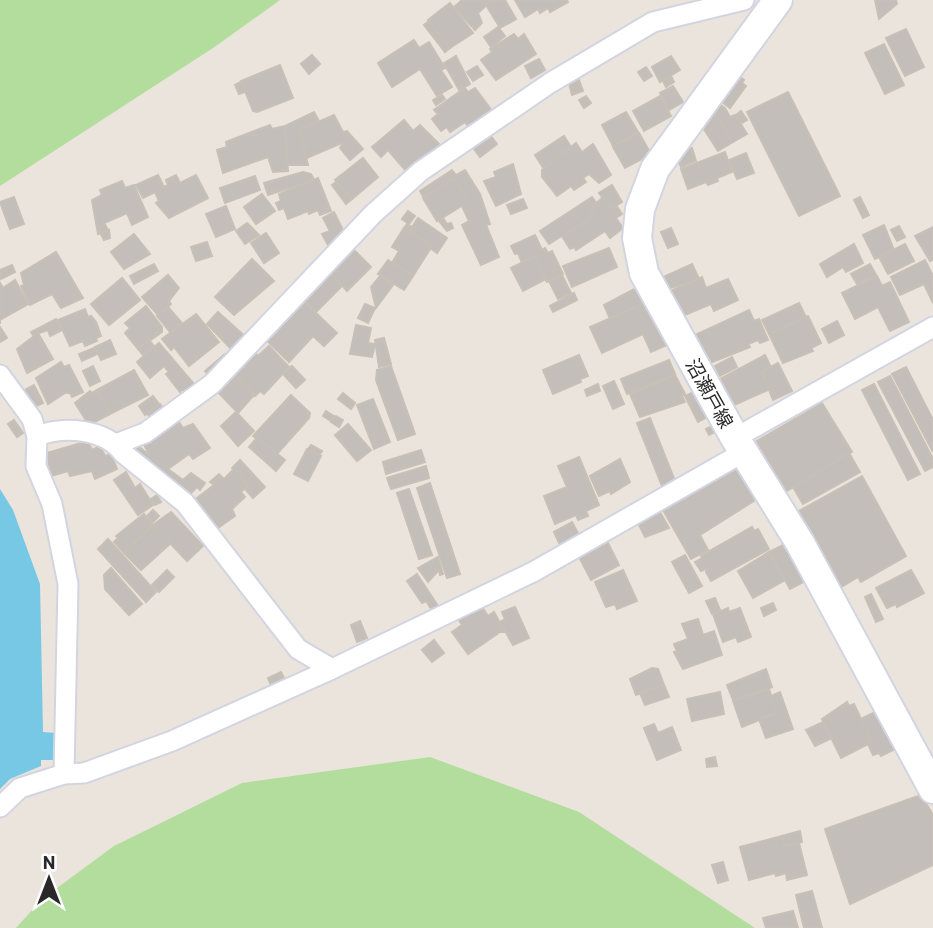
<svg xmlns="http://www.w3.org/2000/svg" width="933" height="928" font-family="Barlow,'Noto Sans JP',sans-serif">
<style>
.green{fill:#b3dd9d}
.water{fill:#77c8e5}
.building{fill:#c3beb9;stroke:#c6c0b6;stroke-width:2}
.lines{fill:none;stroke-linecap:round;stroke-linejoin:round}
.street-casing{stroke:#d2d5e1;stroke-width:23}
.secondary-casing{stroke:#d2d5e1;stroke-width:32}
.street{stroke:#fff;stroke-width:19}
.secondary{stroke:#fff;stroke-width:28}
.labels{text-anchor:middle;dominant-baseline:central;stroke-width:7;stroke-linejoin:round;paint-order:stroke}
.street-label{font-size:19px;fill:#292929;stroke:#fff}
</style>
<rect width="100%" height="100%" fill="#ebe4dc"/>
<!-- green -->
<g class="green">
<path d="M0 0H280L213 48 0 186Z"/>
<path d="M430 757 579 812 755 928H16L42 899 114 846 242 783Z"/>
</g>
<!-- water -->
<path class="water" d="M0 489 13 510 40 584 43 732 56 733 55 760H41V766L10 779 0 789Z"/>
<!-- building -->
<g class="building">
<path d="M462 0 491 1 478 13 482 23 475 30 454 7Z"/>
<path d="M505 0 516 19 500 28 486 5 492 0Z"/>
<path d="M515 0H567L568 2 550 12 548 8 540 13 538 9 525 17Z"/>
<path d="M875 0H896L897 4 879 19Z"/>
<path d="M450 3 473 33 450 48 428 20Z"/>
<path d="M429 21 450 48 445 52 424 25Z"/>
<path d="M498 27 505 36 491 47 484 37Z"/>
<path d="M906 29 924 67 905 76 886 38Z"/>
<path d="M514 34 518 39 524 34 536 54 496 80 481 60 492 52 490 49Z"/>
<path d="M414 40 419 48 429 42 445 68 441 70 452 87 437 96 420 69 392 87 378 63Z"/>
<path d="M884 44 904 85 885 94 865 53Z"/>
<path d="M312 55 320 64 309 74 301 64Z"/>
<path d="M456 56 470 84 459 90 444 63Z"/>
<path d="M671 56 680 70 660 82 652 67Z"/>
<path d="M539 59 545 70 531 78 525 66Z"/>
<path d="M280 65 293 98 257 112 253 111 241 81Z"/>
<path d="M477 66 483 75 473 81 467 72Z"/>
<path d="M646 67 652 76 644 81 638 72Z"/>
<path d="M734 72 744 80 742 83 746 86 730 108 716 97Z"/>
<path d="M671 76 674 82 666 87 663 81Z"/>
<path d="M579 80 583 91 572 95 569 83Z"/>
<path d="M241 82 245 92 239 94 235 85Z"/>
<path d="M673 86 683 102 669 110 660 93Z"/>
<path d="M465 88 468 92 475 88 495 115 470 129 465 122 450 132 447 127 441 131 432 119 438 114 434 110Z"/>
<path d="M788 92 840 196 799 216 747 112Z"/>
<path d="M442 95 445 99 436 105 433 100Z"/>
<path d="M586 96 591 103 584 108 579 100Z"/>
<path d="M660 96 671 116 644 131 633 111Z"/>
<path d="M713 100 725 108 730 117 735 115 747 134 733 142 715 114 700 123 703 127 695 132Z"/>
<path d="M741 111 747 120 742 123 736 115Z"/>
<path d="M314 112 319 121 299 130 308 165H288L285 126Z"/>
<path d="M626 112 638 132 613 146 602 125Z"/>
<path d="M715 114 733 142 718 151 700 123Z"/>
<path d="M334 115 343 132 347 131 363 149 350 160 340 148 344 142 307 158 299 130Z"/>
<path d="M404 120 413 131 420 125 440 145 407 172 388 150 381 157 372 147Z"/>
<path d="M270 125 272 129 285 126 288 171 273 172 268 157 223 173 217 150 227 147 226 142Z"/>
<path d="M639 133 651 154 625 168 613 147Z"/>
<path d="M490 135 497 144 480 157 474 149 476 145Z"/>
<path d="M564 136 571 147 544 169 535 155Z"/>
<path d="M576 143 582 152 593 144 611 175 599 183 589 174 583 178 586 182 574 190 571 186 557 196 542 177V170Z"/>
<path d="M692 148 696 161 681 167 675 154Z"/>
<path d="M725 152 732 172 717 178 718 181 708 185 706 182 688 189 681 169Z"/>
<path d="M746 153 754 173 737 179 729 160Z"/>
<path d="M363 158 378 177 352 199 335 180Z"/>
<path d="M513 164 521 194 496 206 484 181 496 177 494 172Z"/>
<path d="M452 170 456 175 465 170 480 194 490 224 486 225 499 257 481 265 462 225 469 221 462 206 468 202 454 179 424 198 420 191Z"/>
<path d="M303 172 311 174 314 180 268 195 264 183Z"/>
<path d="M158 175 164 187 168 185 166 180 176 175 180 183 196 175 208 198 169 218 156 203 159 201 155 192 143 198 136 185Z"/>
<path d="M255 176 260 190 225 203 220 188Z"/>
<path d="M318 178 331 211 320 215 318 210 309 214 308 211 288 219 284 208 279 210 276 203 281 201 279 194Z"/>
<path d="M454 179 468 202 437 221 423 198Z"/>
<path d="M122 181 125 188 134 185 148 217 132 225 127 213 104 223 108 230 98 234 92 200 102 195 100 190Z"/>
<path d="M336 182 352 199 346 204 332 185Z"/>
<path d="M612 185 622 202 611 209 599 193Z"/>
<path d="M262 194 275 211 256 224 244 207Z"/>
<path d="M14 197 24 224 10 229 0 202Z"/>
<path d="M592 197 597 204 592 207 595 211 590 214 592 217 549 244 540 231Z"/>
<path d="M603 197 611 209 616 205 622 214 616 218 623 228 610 238 605 231 576 250 574 247 570 249 562 236 592 217 590 214 595 211 592 207Z"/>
<path d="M860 197 869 215 863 218 854 200Z"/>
<path d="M523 199 527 208 511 214 507 205Z"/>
<path d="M226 206 235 229 216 237 206 214Z"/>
<path d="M408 211 415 216 409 224 402 219Z"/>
<path d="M334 212 346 236 328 245 322 234 330 231 323 218Z"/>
<path d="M418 218 447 238 437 253 404 228 407 224 412 227Z"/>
<path d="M443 218 447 224 451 223 453 228 447 231 439 221Z"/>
<path d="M247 223 259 235 245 244 236 231Z"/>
<path d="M884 225 894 250 875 259 863 235Z"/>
<path d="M899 226 905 237 897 241 891 230Z"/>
<path d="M933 227V260L930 261 915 236Z"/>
<path d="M404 228 432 246 413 276 392 263 399 251 392 247Z"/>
<path d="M671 228 678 244 668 248 661 232Z"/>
<path d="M109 230 110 238 104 240 101 234Z"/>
<path d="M266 233 279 253 264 263 251 243Z"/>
<path d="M134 234 150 254 124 269 111 252Z"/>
<path d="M535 235 542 250 545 248 548 253 552 251 563 274 547 282 535 256 522 263 518 253 515 254 511 246Z"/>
<path d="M207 242 212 256 196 261 191 247Z"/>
<path d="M854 244 863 263 846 272 843 267 827 277 820 264Z"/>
<path d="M905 244 914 261 888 274 879 257Z"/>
<path d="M351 247 371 267 347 291 325 266Z"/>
<path d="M609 248 617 267 572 287 563 266Z"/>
<path d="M56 252 83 298 61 308 52 294 30 305 21 286 24 285 21 273Z"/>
<path d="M535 256 546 279 523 291 511 268Z"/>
<path d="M252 259 274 281 234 315 215 297Z"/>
<path d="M388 260 413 276 404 290 378 274Z"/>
<path d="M925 260 933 276V303L924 284 900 295 891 277Z"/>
<path d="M154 264 158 271 134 284 130 276Z"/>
<path d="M323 264 342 286 316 312 296 292Z"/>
<path d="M692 264 699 279 664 290 659 279Z"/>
<path d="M870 264 876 275 857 284 851 274Z"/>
<path d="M12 265 15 272 1 279 0 270Z"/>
<path d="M168 275 179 288 169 301 171 304 158 315 142 297Z"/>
<path d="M562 275 571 293 558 299 549 281Z"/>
<path d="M380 276 393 285 376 308 371 287Z"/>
<path d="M877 276 882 286 890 282 909 322 890 331 878 307 855 319 842 293Z"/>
<path d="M702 277 706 288 728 279 738 300 714 311 711 304 680 317 666 293Z"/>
<path d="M122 278 140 300 109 325 91 304Z"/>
<path d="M15 280 28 304 0 320V324V283L3 288Z"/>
<path d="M638 287 646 303 610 319 604 305Z"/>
<path d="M574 293 577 300 553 312 550 306Z"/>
<path d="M298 296 337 333 324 346 313 336 289 362 263 337Z"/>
<path d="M645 303 650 313 653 311 669 344 651 352 643 334 602 353 590 327Z"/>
<path d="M799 303 806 317 769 334 762 320Z"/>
<path d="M365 304 375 308 368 323 358 318Z"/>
<path d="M146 306 162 327V332L138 349 125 333 130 328 125 323Z"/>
<path d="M168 307 182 323 170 332 157 316Z"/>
<path d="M85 309 88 317 91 316 96 322 101 336 96 338 97 341 85 346 83 341 70 346 58 320Z"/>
<path d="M749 310 754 321 759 319 768 340 760 343 758 340 748 344 750 347 710 363 708 358 703 360 693 336Z"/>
<path d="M218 312 248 339 235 353 207 324Z"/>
<path d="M196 314 219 342 189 366 174 347 171 350 162 339Z"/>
<path d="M808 316 821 343 811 348 813 351 783 363 769 334Z"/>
<path d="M56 319 62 330 50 336 48 330 33 335 31 332Z"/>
<path d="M837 321 844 335 829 343 822 329Z"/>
<path d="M356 325 371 328 368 343 375 344 372 357 350 354Z"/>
<path d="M0 327 7 338 0 342Z"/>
<path d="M38 333 53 359 27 373 17 349Z"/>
<path d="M384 338 391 364 379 367 375 340Z"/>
<path d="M110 340 116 354 101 360 95 347Z"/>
<path d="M149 340 154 346 143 355 138 349Z"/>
<path d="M159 343 200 391 188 396 182 389 180 392 166 374 169 372 164 366 150 378 137 362Z"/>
<path d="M269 346 289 367 264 394 260 391 255 396 232 372 254 351 258 356Z"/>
<path d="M94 348 97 354 82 361 79 354Z"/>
<path d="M225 354 231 360 211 378 205 371Z"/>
<path d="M579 355 588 376 580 379 581 382 553 394 543 370Z"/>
<path d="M765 355 771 367 762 372 770 386 768 390 732 406 720 379Z"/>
<path d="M732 357 737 367 720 376 715 366Z"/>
<path d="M669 360 675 374 627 394 621 379Z"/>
<path d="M61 362 64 367 69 365 83 392 72 397 70 393H65L48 404 36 378Z"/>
<path d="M778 363 792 391 773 400 762 372Z"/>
<path d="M93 366 100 381 90 386 83 371Z"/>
<path d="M292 366 305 380 296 388 283 374Z"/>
<path d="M391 366 415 434 398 440 376 380 377 370Z"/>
<path d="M906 367 933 420V452L892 374Z"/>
<path d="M134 370 148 395 110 414 97 390Z"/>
<path d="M232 372 254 395 238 413 215 389Z"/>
<path d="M675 375 685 394 682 396 685 402 640 417 630 394Z"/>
<path d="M890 376 933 459V467L925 471 878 382Z"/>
<path d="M614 381 624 404 613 409 603 386Z"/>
<path d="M598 384 600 391 587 396 585 390Z"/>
<path d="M874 384 920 474 908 480 862 390Z"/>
<path d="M34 385 43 403 30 409 21 392Z"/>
<path d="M97 390 110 414 89 425 75 403 90 391 92 393Z"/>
<path d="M696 391 709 416 698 422 685 396Z"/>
<path d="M343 393 355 403 351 409 338 399Z"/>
<path d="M291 395 310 413 309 418 276 455 253 436Z"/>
<path d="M153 396 159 404 145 415 139 406Z"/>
<path d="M373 399 390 442 374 449 357 405Z"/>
<path d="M822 403 852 452 785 492 757 441Z"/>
<path d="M160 404 168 414 155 424 147 413Z"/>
<path d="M326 411 334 416 331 421 323 416Z"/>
<path d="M236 412 254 431 238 446 221 426Z"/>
<path d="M336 416 343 420 339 427 331 422Z"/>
<path d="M650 418 675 481 662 486 637 423Z"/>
<path d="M14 420 23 433 17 437 8 424Z"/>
<path d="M178 421 183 428 193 424 210 448 193 459 189 454 168 469 183 480 191 473 205 483 200 490 197 487 184 500 127 447 136 444 150 456 142 441Z"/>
<path d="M348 424 371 450 357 461 335 435Z"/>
<path d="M714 425 717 431 709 435 706 429Z"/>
<path d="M257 438 285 460 276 471 249 447Z"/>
<path d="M88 441 92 450 100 446 105 456 111 454 117 469 95 479 92 471 70 476 68 471 51 476 47 453Z"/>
<path d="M311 445 322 451 319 455 308 449Z"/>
<path d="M307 449 321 456 308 481 294 474Z"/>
<path d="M421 450 425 462 386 474 383 462Z"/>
<path d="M849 453 860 472 803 504 793 487Z"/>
<path d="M579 457 599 505 586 511 588 516 578 520 576 515 555 524 544 496 567 487 558 466Z"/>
<path d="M620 459 630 482 611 494 610 491 599 496 590 476Z"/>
<path d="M240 460 265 487 253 498 245 489 248 485 232 468Z"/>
<path d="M426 466 429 478 391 489 387 478Z"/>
<path d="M739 467 757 499 700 535 708 550 691 559 663 510Z"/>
<path d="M234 469 248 485 241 492 245 497 232 509 235 516 218 528 193 501 214 485 210 482 219 474 224 479Z"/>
<path d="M126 472 135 488 140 484 153 505 138 515 114 480Z"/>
<path d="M862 476 906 556 861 582 858 577 841 587 799 511Z"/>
<path d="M430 483 460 574 447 578 417 488Z"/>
<path d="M409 489 432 555 419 559 397 493Z"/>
<path d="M157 495 161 502 155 505 151 499Z"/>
<path d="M153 510 159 516 153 522 147 516Z"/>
<path d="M171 512 203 546 187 561 153 525Z"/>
<path d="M660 512 669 528 645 537 638 523Z"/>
<path d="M144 514 153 525 124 553 114 542 118 538 116 536Z"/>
<path d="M572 522 580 537 561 547 554 532Z"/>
<path d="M153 525 171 543 141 570 124 553Z"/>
<path d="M752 527 754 531 758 529 769 549 711 581 706 572 708 568 701 571 695 562 702 558 701 556Z"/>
<path d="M108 539 156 592 146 602 98 549Z"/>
<path d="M607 541 619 565 591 580 579 557Z"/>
<path d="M785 544 805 581 790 589 769 552Z"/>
<path d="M769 552 785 580 753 598 738 571Z"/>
<path d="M685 555 702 586 689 593 672 562Z"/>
<path d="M438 557 443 574 440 575 439 570 428 582 418 568Z"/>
<path d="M111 568 142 604 129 615 105 589 104 575Z"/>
<path d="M167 570 174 577 159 592 152 585Z"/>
<path d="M623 570 637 601 617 609 615 604 606 607 595 582Z"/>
<path d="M911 570 924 593 897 607 896 604 887 608 876 588Z"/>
<path d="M417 574 438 606 432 610 426 601 422 603 407 581Z"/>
<path d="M871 594 883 619 876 622 865 597Z"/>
<path d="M715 598 720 610 712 614 706 601Z"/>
<path d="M773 603 776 610 764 616 761 608Z"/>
<path d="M482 607 488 616 494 612 505 632H500L468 654 452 632 462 625 459 620Z"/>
<path d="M515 607 529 638 513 645 500 622 505 619 502 612Z"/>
<path d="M728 608 729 612 740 608 751 637 738 642 736 637 723 642 713 614Z"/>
<path d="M698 619 703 635 714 631 722 655 683 669 674 652 677 651 674 644 688 639 682 624Z"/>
<path d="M360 621 367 638 357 642 351 625Z"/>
<path d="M434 640 444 653 432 662 422 650Z"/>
<path d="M652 668 658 669 664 685 636 695 630 679Z"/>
<path d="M766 669 772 687 733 700 727 685Z"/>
<path d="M281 672 284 678 271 685 268 678Z"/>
<path d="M664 685 669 697 645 705 640 693Z"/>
<path d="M769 689 777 713 742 727 733 701Z"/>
<path d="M720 692 724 714 692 721 687 699Z"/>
<path d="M780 692 793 729 766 738 759 719 777 713 771 696Z"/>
<path d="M847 702 849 706 854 704 872 742 841 758 822 719Z"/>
<path d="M877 711 895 749 881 756 879 753 873 755 868 744 872 742 861 719Z"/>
<path d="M823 722 832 738 815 746 806 730Z"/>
<path d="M654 724 658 733 672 727 681 750 657 760 644 728Z"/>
<path d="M715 757 717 766 707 767 706 759Z"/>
<path d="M921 795 933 815V865L850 904 825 829Z"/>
<path d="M800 831 802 842 785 846 782 836Z"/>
<path d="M782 836 785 846 799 843 807 875 787 880 786 873 776 876 775 873 749 880 740 847Z"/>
<path d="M723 862 728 880 718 883 712 865Z"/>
<path d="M812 891 822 928H804L796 895Z"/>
<path d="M793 911 798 928H766L763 918Z"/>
</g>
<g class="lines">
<!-- street casing -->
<g class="street-casing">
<g id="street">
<path d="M0 375 32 419 37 436"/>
<path d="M735 438 933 327"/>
<path d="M116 444 145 433 212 384 373 214 421 171 550 83 653 22 744 0"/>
<path d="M64 774 68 584 52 504 36 466 37 436C64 426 104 428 123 453L185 503 298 649 332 669"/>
<path d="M0 807 20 788 64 774 84 773 172 741 332 669 533 572 744 452"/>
</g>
</g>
<!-- secondary casing -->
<g class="secondary-casing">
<path id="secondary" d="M778 0 655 169 640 209 637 238 644 273 735 438 800 543 933 789"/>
</g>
<!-- street -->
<use href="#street" class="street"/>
<!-- secondary -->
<use href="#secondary" class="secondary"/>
</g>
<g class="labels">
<!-- street labels -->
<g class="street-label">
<text transform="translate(710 393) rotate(61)">沼瀬戸線</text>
</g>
</g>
<!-- north arrow -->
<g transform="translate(49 879)" stroke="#ffffff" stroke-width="5" paint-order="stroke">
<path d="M0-5L12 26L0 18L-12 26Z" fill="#292929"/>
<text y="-10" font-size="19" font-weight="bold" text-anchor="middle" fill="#292929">N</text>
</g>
</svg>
